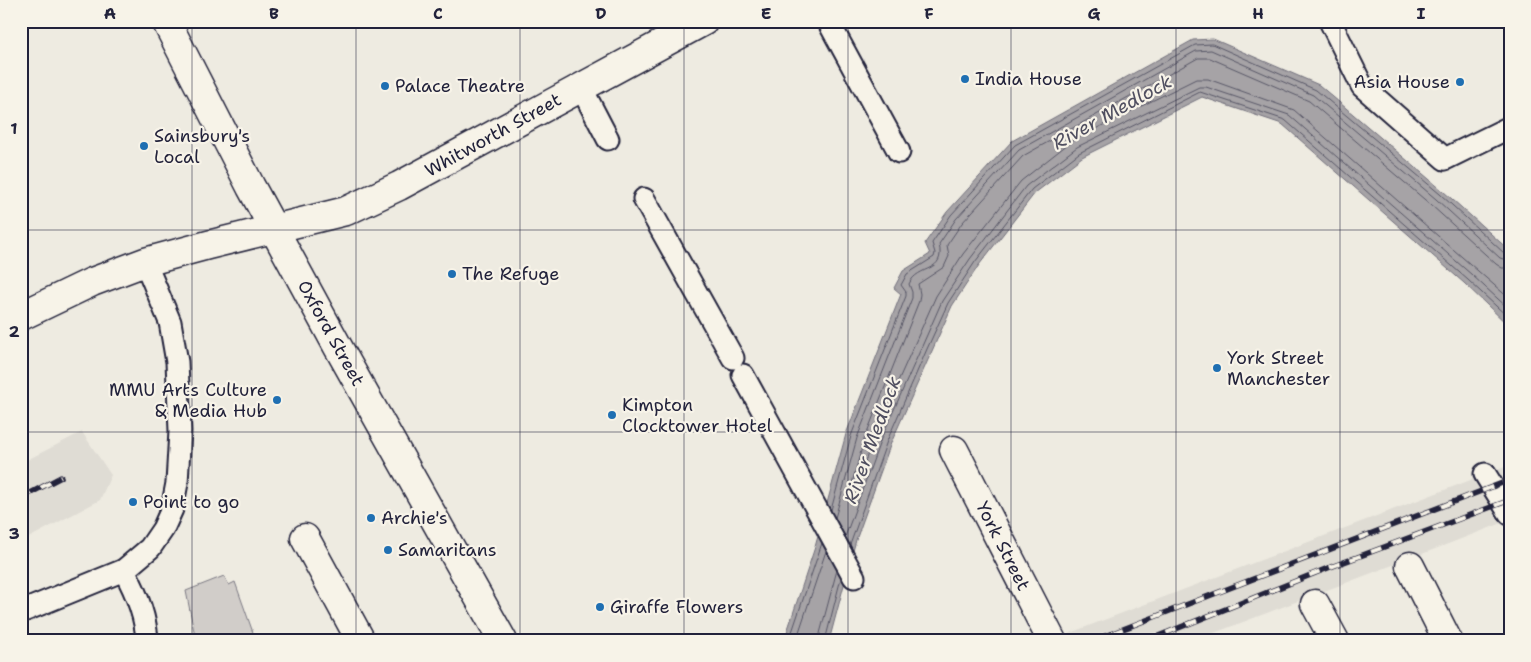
<svg xmlns="http://www.w3.org/2000/svg" width="1531" height="662" font-family="'Shantell Sans',sans-serif">
<style>
.built{fill:#dfdcd4}
.green{fill:#d1cdc9;stroke:#7a7882}
.water{fill:#a6a3a6;stroke:#716f7b}
.lines{fill:none;stroke-linecap:round;stroke-linejoin:round}
.shore{stroke:#575666;stroke-width:1}
.service-casing{stroke:#22223b;stroke-width:25}
.minor-casing{stroke:#22223b;stroke-width:31}
.secondary-casing{stroke:#22223b;stroke-width:31}
.service{stroke:#f7f3e8;stroke-width:21}
.minor{stroke:#f7f3e8;stroke-width:28}
.secondary{stroke:#f7f3e8;stroke-width:28}
.rail-casing{stroke:#22223b;stroke-width:5.5}
.rail{stroke:#f7f3e8;stroke-width:4;stroke-dasharray:11;stroke-linecap:butt}
.grid{fill:none;stroke:#22223b;stroke-width:1;stroke-opacity:0.55}
.poi-dot{fill:#1f6fb2;stroke:#f7f3e8;stroke-width:2}
.labels{text-anchor:middle;dominant-baseline:central;stroke-width:4.5;stroke-linejoin:round;paint-order:stroke}
.poi-label{font-size:18px;fill:#22223b;stroke:#f7f3e8;text-anchor:start}
.street-label{font-size:18px;fill:#22223b;stroke:#f7f3e8}
.water-label{font-size:19px;font-style:italic;fill:#504f60;stroke:#f7f3e8}
.neatline{fill:none;stroke:#22223b;stroke-width:2}
.grid-label{font-size:16px;text-anchor:middle;font-weight:bold;fill:#22223b}
</style>
<rect width="100%" height="100%" fill="#eeebe1"/>
<filter id="ink" filterUnits="userSpaceOnUse"><feTurbulence type="fractalNoise" baseFrequency=".02" numOctaves="2"/><feDisplacementMap in="SourceGraphic" scale="10" xChannelSelector="R" yChannelSelector="G"/><feConvolveMatrix kernelMatrix="1 2 1 2 8 2 1 2 1" color-interpolation-filters="sRGB"/></filter>
<g filter="url(#ink)">
<!-- built -->
<g class="built">
<path d="M82 432 111 475 100 500 21 542V463Z"/>
<path d="M1510 465V520L1435 549 1193 641H1049Z"/>
</g>
<!-- green -->
<path class="green" d="M224 576 229 585 235 582 256 641H196L186 591Z"/>
<!-- water -->
<path class="water" d="M1213 39 1319 85 1443 191 1510 251V327L1464 283 1282 124 1202 97 1082 157 1035 193 979 265 952 306 891 443 856 540 829 641H784L815 547 846 434 901 294 894 288 903 271 930 254 925 243 947 212 1012 141 1193 40Z"/>
<g class="lines">
<!-- shore -->
<g class="shore">
<path d="M1510 268H1502L1496 264 1431 205 1309 101 1210 58H1198L1023 156 962 223 947 245 949 256 944 267 918 284 920 294 919 301 864 440 851 487 854 489 857 486 874 435 936 296 963 254 1021 181 1073 140 1196 79H1208L1294 110 1510 299"/>
<path d="M831 510 851 436 906 296V292L901 285 907 274 934 257 935 253 932 243 951 215 1015 145 1195 45 1212 44 1316 90 1440 194 1504 253 1510 255"/>
<path d="M835 518 857 438 912 298V292L909 284C918 264 946 274 939 244L956 219 1019 150 1196 51 1211 50 1313 95 1436 199 1500 258 1510 261"/>
<path d="M845 537 881 439 942 301 970 259 1026 186 1077 147 1199 87H1206L1289 115 1472 275 1510 310"/>
<path d="M850 545 887 441 927 349 948 303 975 262 1032 189 1079 153 1200 92 1285 120 1468 280 1510 319"/>
<path d="M789 641 822 543"/>
<path d="M796 641 826 551"/>
<path d="M818 641 837 570"/>
<path d="M825 641 841 578"/>
</g>
<!-- service casing -->
<g class="service-casing">
<g id="service">
<path d="M828 21 899 152"/>
<path d="M1330 21 1362 86 1445 159 1510 127"/>
<path d="M581 87 608 139"/>
<path d="M644 199 733 358"/>
<path d="M743 375 854 577"/>
<path d="M1485 474 1510 514"/>
<path d="M124 570C136 592 146 616 147 641"/>
<path d="M21 612 124 570 150 548 163 529 172 509 177 483 180 431 177 362 170 322 145 262"/>
</g>
</g>
<!-- minor casing -->
<g class="minor-casing">
<g id="minor">
<path d="M954 450 1052 641"/>
<path d="M305 538 361 641"/>
<path d="M1410 566 1448 641"/>
<path d="M1315 604 1335 641"/>
</g>
</g>
<!-- secondary casing -->
<g class="secondary-casing">
<g id="secondary">
<path d="M166 21 251 187 338 347 503 641"/>
<path d="M21 316 92 282 145 262 208 245 346 211 399 186 704 21"/>
</g>
</g>
<!-- service -->
<use href="#service" class="service"/>
<!-- minor -->
<use href="#minor" class="minor"/>
<!-- secondary -->
<use href="#secondary" class="secondary"/>
<!-- rail casing -->
<g class="rail-casing">
<g id="rail">
<path d="M21 498 61 477"/>
<path d="M1092 641 1510 480"/>
<path d="M1146 641 1328 568 1510 500"/>
</g>
</g>
<!-- rail -->
<use href="#rail" class="rail"/>
</g>
</g>
<!-- grid -->
<path class="grid" d="M192 21V641M356 21V641M520 21V641M684 21V641M848 21V641M1011 21V641M1176 21V641M1340 21V641M21 230H1510M21 432H1510"/>
<!-- markers -->
<g class="poi-dot">
<circle cx="965" cy="79" r="5"/>
<circle cx="1460" cy="82" r="5"/>
<circle cx="385" cy="86" r="5"/>
<circle cx="144" cy="146" r="5"/>
<circle cx="452" cy="274" r="5"/>
<circle cx="1217" cy="368" r="5"/>
<circle cx="277" cy="400" r="5"/>
<circle cx="612" cy="415" r="5"/>
<circle cx="133" cy="502" r="5"/>
<circle cx="371" cy="518" r="5"/>
<circle cx="388" cy="550" r="5"/>
<circle cx="600" cy="607" r="5"/>
</g>
<g class="labels">
<!-- poi labels -->
<g class="poi-label">
<text x="975" y="79">India House</text>
<text x="1450" y="82" text-anchor="end">Asia House</text>
<text x="395" y="86">Palace Theatre</text>
<text x="154" y="136">Sainsbury's<tspan x="154" dy="21">Local</tspan></text>
<text x="462" y="274">The Refuge</text>
<text x="1227" y="358">York Street<tspan x="1227" dy="21">Manchester</tspan></text>
<text x="267" y="390" text-anchor="end">MMU Arts Culture<tspan x="267" dy="21">&amp; Media Hub</tspan></text>
<text x="622" y="405">Kimpton<tspan x="622" dy="21">Clocktower Hotel</tspan></text>
<text x="143" y="502">Point to go</text>
<text x="381" y="518">Archie's</text>
<text x="398" y="550">Samaritans</text>
<text x="610" y="607">Giraffe Flowers</text>
</g>
<!-- street labels -->
<g class="street-label">
<text transform="translate(493 135) rotate(-29)">Whitworth Street</text>
<text transform="translate(331 333) rotate(61)">Oxford Street</text>
<text transform="translate(1003 546) rotate(63)">York Street</text>
</g>
<!-- water labels -->
<g class="water-label">
<text transform="translate(1112 112) rotate(-29)">River Medlock</text>
<text transform="translate(872 440) rotate(-70)">River Medlock</text>
</g>
</g>
<!-- margin -->
<rect width="1531" height="662" fill="none" stroke="#f7f3e8" stroke-width="55"/>
<rect x="28" y="28" width="1476" height="606" class="neatline"/>
<g class="grid-label">
<text x="110" y="19">A</text>
<text x="274" y="19">B</text>
<text x="438" y="19">C</text>
<text x="601" y="19">D</text>
<text x="766" y="19">E</text>
<text x="929" y="19">F</text>
<text x="1094" y="19">G</text>
<text x="1258" y="19">H</text>
<text x="1421" y="19">I</text>
<text x="14" y="134">1</text>
<text x="14" y="337">2</text>
<text x="14" y="539">3</text>
</g>
</svg>
